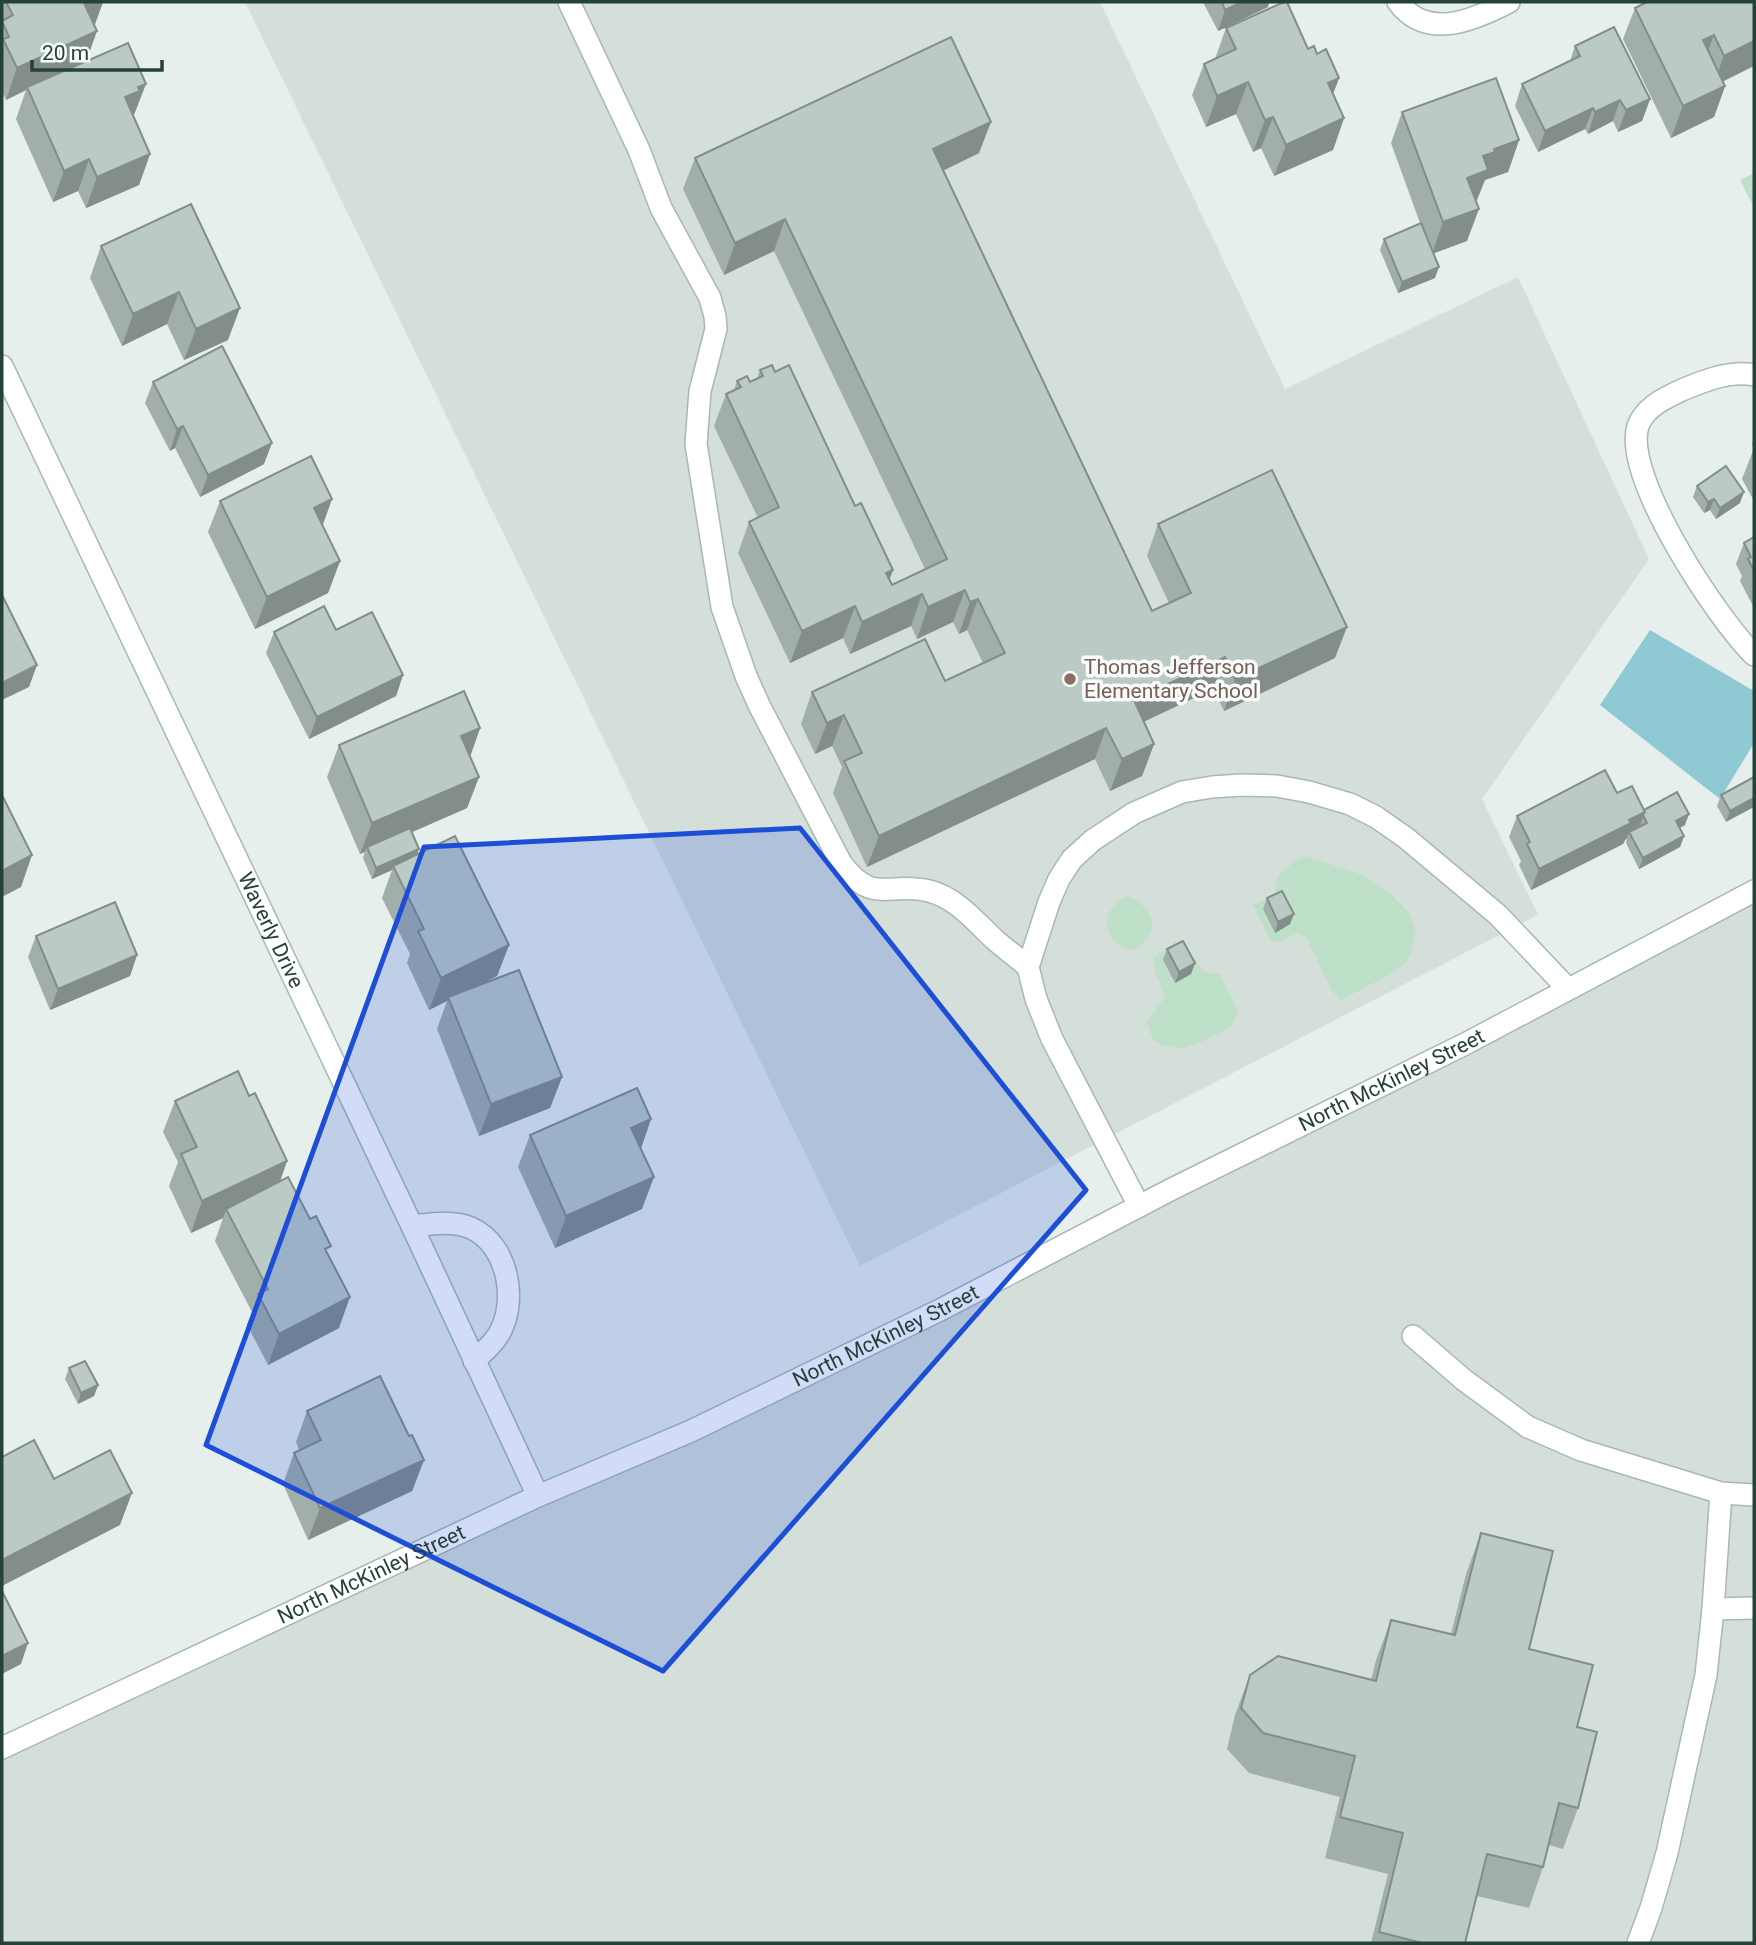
<svg xmlns="http://www.w3.org/2000/svg" width="1756" height="1945" font-family="Roboto,sans-serif">
<style>
.built{fill:#d4dfda}
.green{fill:#bfe0c8}
.water{fill:#8ec9d4}
.lines{fill:none;stroke-linecap:round;stroke-linejoin:round}
.minor-casing{stroke:#a8b8b2;stroke-width:24}
.minor{stroke:#fff;stroke-width:21}
.wall{fill:#a1aea9}
.shaded-wall{fill:#838d89}
.building{fill:#bbcac4;stroke:#838d89;stroke-width:2}
.marked{fill:#1d4ed8;fill-opacity:0.2;stroke:#1d4ed8;stroke-width:5;stroke-linejoin:round}
.education-dot{fill:#8d6e63;stroke:#f7fbf9;stroke-width:2.5}
.labels{text-anchor:middle;dominant-baseline:central;stroke-width:7;stroke-linejoin:round;paint-order:stroke}
.education-label{font-size:21px;fill:#785e54;stroke:#f7fbf9;text-anchor:start}
.street-label{font-size:21px;fill:#24423a;stroke:#f7fbf9}
</style>
<rect width="100%" height="100%" fill="#e6efeb"/>
<!-- built -->
<g class="built">
<path d="M245 2H1100L1285 389 1518 277 1649 559 1482 799 1538 915 860 1266Z"/>
<path d="M1754 891V1943H2V1748L691 1431Z"/>
</g>
<!-- green -->
<g class="green">
<path d="M1754 173V208L1740 180Z"/>
<path d="M1306 856 1360 874 1388 891 1409 912 1416 932 1411 951 1406 963 1391 974 1341 1000 1332 991 1306 937 1297 933 1276 943 1270 939 1253 905 1275 895C1274 874 1289 864 1306 856Z"/>
<path d="M1127 896C1141 902 1156 913 1151 931 1149 938 1141 945 1137 950 1103 948 1096 910 1127 896Z"/>
<path d="M1181 939 1204 972 1220 974 1238 1011 1231 1027 1206 1040 1181 1049 1163 1045 1153 1040 1147 1022 1165 997 1155 972 1153 957Z"/>
</g>
<!-- water -->
<path class="water" d="M1650 630 1754 691V743L1720 799 1600 705Z"/>
<g class="lines">
<!-- minor casing -->
<g class="minor-casing">
<g id="minor">
<path d="M569 2 639 150 661 208 710 298 715 316 716 329 700 391 696 444 722 607 746 676 759 705 841 863C873 906 888 881 929 891 955 897 975 921 994 939 1005 949 1017 957 1028 967"/>
<path d="M1398 2C1427 41 1474 20 1509 2"/>
<path id="s1" d="M2 366 412 1226 538 1496"/>
<path d="M1754 375C1731 370 1703 381 1682 390 1665 398 1645 407 1638 426 1622 476 1718 620 1754 655"/>
<path d="M1139 1206 1052 1039 1036 999 1028 967 1049 902 1059 879 1072 859 1093 840 1134 813 1182 792 1212 787 1242 785 1277 786 1309 792 1350 804 1376 817 1406 838 1498 915 1568 989"/>
<path d="M412 1226C430 1224 453 1220 471 1228 509 1245 519 1304 497 1337 491 1346 482 1353 474 1361"/>
<path d="M1413 1336 1464 1380 1528 1427 1581 1450 1721 1493 1754 1495"/>
<path d="M1713 1609 1754 1608"/>
<path id="s2" d="M2 1748 538 1496 691 1431 940 1310 1172 1189 1465 1044 1754 891"/>
<path d="M1638 1943 1651 1908 1667 1853 1706 1675 1713 1609 1721 1493"/>
</g>
</g>
<!-- minor -->
<use href="#minor" class="minor"/>
</g>
<!-- wall -->
<g class="wall">
<path d="M2 2H103L95 24 94 25 86 62 134 115 133 116 150 154 139 185 86 208 78 191 53 202 16 119 26 90 6 100 2 91Z"/>
<path d="M1203 2H1269L1268 7 1218 31Z"/>
<path d="M1754 2 1723 82 1725 86 1714 117 1671 138 1623 39 1635 8Z"/>
<path d="M1226 28 1308 49 1317 54 1339 78 1333 94 1344 118 1333 150 1274 176 1261 148 1253 152 1236 114 1206 127 1192 95 1204 64 1215 59Z"/>
<path d="M1575 46 1650 99 1642 121 1618 132 1613 121 1588 134 1585 129 1538 152 1515 106 1522 84 1570 61Z"/>
<path d="M1402 112 1519 140 1508 172 1485 180 1476 202 1467 241 1433 253 1435 278 1398 293 1380 250 1384 239 1420 223 1391 143Z"/>
<path d="M979 153 943 171 1152 611 1169 603 1147 556 1158 524 1335 658 1224 711 1213 689 1143 722 1154 744 1142 776 1110 791 1095 759 867 867 833 793 842 767 832 746 815 754 801 724 812 692 945 681 983 663 967 630 959 634 953 622 917 639 911 626 850 654 843 638 790 663 738 553 749 522 758 518 714 426 726 394 734 390 737 381 750 382 757 379 760 370 775 372 893 570 889 580 892 585 925 569 774 251 724 275 683 189 695 158Z"/>
<path d="M191 204 228 340 184 360 167 324 122 346 90 278 101 246Z"/>
<path d="M153 382 264 464 200 497 175 448 170 451 145 403Z"/>
<path d="M1754 437V501L1742 479 1754 448 1752 444Z"/>
<path d="M1697 486 1740 503 1716 519 1710 510 1704 513 1693 497Z"/>
<path d="M332 499 322 525 340 561 328 593 255 629 208 532 220 501Z"/>
<path d="M1754 537V608L1740 581 1742 576 1736 564 1744 543Z"/>
<path d="M336 630 403 675 396 696 309 739 266 653 274 632Z"/>
<path d="M480 728 470 756 479 777 467 808 412 832 419 849 417 854 509 945 497 976 480 985 562 1077 550 1108 479 1136 437 1029 447 1001 429 1010 407 963 410 954 382 898 392 870 372 879 363 858 365 852 360 854 327 777 339 745Z"/>
<path d="M1754 777 1726 822 1717 806 1721 795Z"/>
<path d="M1617 793 1644 810 1685 825 1679 828 1684 836 1680 847 1639 869 1626 843 1627 838 1625 840 1623 844 1531 890 1519 865 1521 861 1509 837 1517 816Z"/>
<path d="M1267 898 1290 924 1275 933 1263 909Z"/>
<path d="M36 936 137 955 130 976 50 1010 28 957Z"/>
<path d="M1167 949 1195 963 1191 974 1175 983 1163 960Z"/>
<path d="M249 1096 287 1161 280 1181 328 1254 339 1328 268 1365 247 1325 252 1312 215 1241 223 1218 191 1233 169 1186 178 1162 163 1132 175 1101Z"/>
<path d="M651 1119 641 1148 642 1209 555 1248 518 1167 530 1135Z"/>
<path d="M69 1368 98 1385 94 1396 78 1404 65 1379Z"/>
<path d="M307 1411 409 1436 424 1460 412 1491 308 1540 283 1484 294 1453 299 1450 296 1442Z"/>
<path d="M1481 1533 1529 1649 1577 1727 1578 1808 1563 1849 1549 1845 1543 1867 1529 1908 1477 1896 1465 1943H1371L1388 1874 1325 1858 1340 1797 1249 1773 1227 1749 1235 1715 1250 1675 1371 1680 1376 1660 1391 1620 1451 1634 1466 1574Z"/>
</g>
<!-- shaded-wall -->
<g class="shaded-wall">
<path d="M87 2H103L95 24 73 35 84 3Z"/>
<path d="M1242 2H1269L1268 7 1218 31 1225 10Z"/>
<path d="M97 31 86 62 27 87 26 90 6 100 17 68Z"/>
<path d="M1714 35 1702 67 1703 40Z"/>
<path d="M1754 41V66L1712 87 1724 56Z"/>
<path d="M1339 78 1327 110 1328 83Z"/>
<path d="M1248 82 1236 114 1206 127 1217 96Z"/>
<path d="M146 84 134 115 130 117 125 97 138 87Z"/>
<path d="M1725 86 1714 117 1671 138 1683 106Z"/>
<path d="M1650 99 1642 121 1618 132 1626 110Z"/>
<path d="M1620 100 1613 121 1588 134 1595 112Z"/>
<path d="M1593 108 1585 129 1538 152 1545 131Z"/>
<path d="M1273 117 1261 148 1253 152 1265 120Z"/>
<path d="M1344 118 1333 150 1274 176 1286 145Z"/>
<path d="M991 122 979 153 921 181 933 149Z"/>
<path d="M1519 140 1508 172 1485 180 1476 202 1455 210 1467 178 1483 156 1494 149Z"/>
<path d="M150 154 139 185 86 208 97 177Z"/>
<path d="M89 159 78 191 53 202 64 171Z"/>
<path d="M1479 209 1467 241 1432 254 1443 222Z"/>
<path d="M785 219 774 251 724 275 735 243Z"/>
<path d="M1439 267 1435 278 1398 293 1402 282Z"/>
<path d="M179 292 167 324 122 346 133 314Z"/>
<path d="M240 308 228 340 184 360 196 329Z"/>
<path d="M183 426 175 448 170 451 177 429Z"/>
<path d="M272 443 264 464 200 497 208 475Z"/>
<path d="M1744 492 1740 503 1716 519 1720 508Z"/>
<path d="M332 499 321 530 314 508Z"/>
<path d="M1714 499 1710 510 1704 513 1708 502Z"/>
<path d="M340 561 328 593 255 629 267 597Z"/>
<path d="M893 570 881 602 886 573Z"/>
<path d="M965 590 953 622 917 639 928 607Z"/>
<path d="M922 594 911 626 850 654 862 622Z"/>
<path d="M978 599 967 630 959 634 970 602Z"/>
<path d="M855 606 843 638 790 663 802 631Z"/>
<path d="M1347 627 1335 658 1224 711 1235 679Z"/>
<path d="M1225 657 1213 689 1122 732 1134 700Z"/>
<path d="M37 665 29 687 2 700V683Z"/>
<path d="M403 675 396 696 309 739 317 717Z"/>
<path d="M844 715 832 746 815 754 827 723Z"/>
<path d="M480 728 469 760 461 736Z"/>
<path d="M1106 728 1095 759 867 867 879 836Z"/>
<path d="M1154 744 1142 776 1110 791 1122 759Z"/>
<path d="M479 777 467 808 369 851 367 847 365 852 360 854 372 823Z"/>
<path d="M1754 798V807L1726 822 1730 811Z"/>
<path d="M1645 812 1637 834 1629 832 1627 838 1625 840 1623 844 1531 890 1539 869Z"/>
<path d="M1689 814 1685 825 1672 832 1676 821Z"/>
<path d="M1684 836 1680 847 1639 869 1643 858Z"/>
<path d="M419 849 415 860 393 866 392 870 372 879 376 868Z"/>
<path d="M32 855 21 887 2 897V871Z"/>
<path d="M1294 914 1290 924 1275 933 1278 922Z"/>
<path d="M509 945 497 976 449 1000 448 997 447 1001 429 1010 441 978Z"/>
<path d="M137 955 130 976 50 1010 58 989Z"/>
<path d="M1195 963 1191 974 1175 983 1179 972Z"/>
<path d="M562 1077 550 1108 479 1136 491 1104Z"/>
<path d="M651 1119 640 1151 631 1128Z"/>
<path d="M287 1161 276 1193 226 1209 223 1218 191 1233 202 1201Z"/>
<path d="M654 1177 642 1209 555 1248 566 1216Z"/>
<path d="M350 1297 339 1328 268 1365 279 1334Z"/>
<path d="M98 1385 94 1396 78 1404 81 1393Z"/>
<path d="M424 1460 412 1491 308 1540 320 1508Z"/>
<path d="M132 1493 120 1525 2 1586V1560Z"/>
<path d="M28 1643 21 1664 2 1674V1656Z"/>
</g>
<!-- building -->
<g class="building">
<path d="M6 2H87L84 3 97 31 17 68 3 39 9 37 2 21 13 15Z"/>
<path d="M1222 2H1242L1225 10Z"/>
<path d="M1284 2H1287L1308 49 1314 46 1317 54 1326 49 1339 78 1328 83 1344 118 1286 145 1273 117 1265 120 1248 82 1217 96 1204 64 1236 49 1226 28Z"/>
<path d="M1647 2H1754V41L1724 56 1714 35 1703 40 1725 86 1683 106 1635 8Z"/>
<path d="M1614 27 1650 99 1626 110 1620 100 1595 112 1593 108 1545 131 1522 84 1580 56 1575 46Z"/>
<path d="M951 37 991 122 933 149 1152 611 1191 593 1158 524 1272 470 1347 627 1235 679 1225 657 1134 700 1154 744 1122 759 1106 728 879 836 844 761 862 753 844 715 827 723 812 692 925 639 945 681 1005 653 978 599 970 602 965 590 928 607 922 594 862 622 855 606 802 631 749 522 779 507 726 394 741 387 737 381 747 376 750 382 763 376 760 370 772 365 775 372 789 365 855 506 861 503 893 570 886 573 892 585 947 559 785 219 735 243 695 158Z"/>
<path d="M128 43 146 84 138 87 140 91 125 97 150 154 97 177 89 159 64 171 27 87Z"/>
<path d="M1496 78 1519 140 1494 149 1495 152 1483 156 1488 170 1467 178 1479 209 1443 222 1402 112Z"/>
<path d="M191 204 240 308 196 329 179 292 133 314 101 246Z"/>
<path d="M1421 223 1439 267 1402 282 1384 239Z"/>
<path d="M222 346 272 443 208 475 183 426 177 429 153 382Z"/>
<path d="M311 456 332 499 314 508 340 561 267 597 220 501Z"/>
<path d="M1726 466 1744 492 1720 508 1714 499 1708 502 1697 486Z"/>
<path d="M1754 537V571L1748 559 1751 557 1744 543Z"/>
<path d="M2 595 37 665 2 683Z"/>
<path d="M324 606 336 630 372 612 403 675 317 717 274 632Z"/>
<path d="M464 691 480 728 461 736 479 777 372 823 339 745Z"/>
<path d="M1605 770 1617 793 1632 786 1645 812 1629 820 1631 823 1539 869 1527 844 1530 842 1517 816Z"/>
<path d="M1754 777V798L1730 811 1721 795Z"/>
<path d="M1677 792 1689 814 1676 821 1684 836 1643 858 1629 832 1647 823 1643 815 1645 812 1644 810Z"/>
<path d="M2 797H3L32 855 2 871Z"/>
<path d="M410 828 419 849 376 868 367 847Z"/>
<path d="M455 836 509 945 441 978 418 931 424 929 393 866Z"/>
<path d="M1282 891 1294 914 1278 922 1267 898Z"/>
<path d="M115 902 137 955 58 989 36 936Z"/>
<path d="M1183 941 1195 963 1179 972 1167 949Z"/>
<path d="M519 970 562 1077 491 1104 448 997Z"/>
<path d="M238 1071 249 1096 255 1093 287 1161 202 1201 181 1154 197 1147 175 1101Z"/>
<path d="M637 1088 651 1119 631 1128 654 1177 566 1216 530 1135Z"/>
<path d="M288 1177 310 1219 316 1216 331 1246 325 1249 350 1297 279 1334 258 1294 268 1289 226 1209Z"/>
<path d="M85 1361 98 1385 81 1393 69 1368Z"/>
<path d="M380 1376 409 1436 412 1435 424 1460 320 1508 294 1453 321 1440 307 1411Z"/>
<path d="M34 1440 54 1479 110 1450 132 1493 2 1560V1457Z"/>
<path d="M1481 1533 1553 1551 1529 1649 1593 1665 1577 1727 1597 1732 1578 1808 1559 1803 1543 1867 1487 1854 1465 1943H1422L1379 1932 1403 1833 1340 1817 1355 1756 1263 1733 1241 1708 1250 1675 1278 1656 1376 1681 1391 1620 1455 1635Z"/>
<path d="M2 1591 28 1643 2 1656Z"/>
</g>
<!-- marked area -->
<path class="marked" d="M800 828 1086 1190 663 1671 206 1445 424 847Z"/>
<!-- markers -->
<circle class="education-dot" cx="1070" cy="679" r="7"/>
<g class="labels">
<!-- education labels -->
<g class="education-label">
<text x="1084" y="667">Thomas Jefferson<tspan x="1084" dy="24">Elementary School</tspan></text>
</g>
<!-- street labels -->
<g class="street-label">
<text stroke="none"><textPath href="#s1" startOffset="625">Waverly Drive</textPath></text>
<text stroke="none"><textPath href="#s2" startOffset="1542">North McKinley Street</textPath></text>
<text stroke="none"><textPath href="#s2" startOffset="975">North McKinley Street</textPath></text>
<text stroke="none"><textPath href="#s2" startOffset="408">North McKinley Street</textPath></text>
</g>
</g>
<!-- border -->
<rect width="1756" height="1945" fill="none" stroke="#24423a" stroke-width="7"/>
<!-- scale -->
<path d="M32 60v10h130v-10" fill="none" stroke="#24423a" stroke-width="3.5"/>
<text x="42" y="60" font-size="21" fill="#24423a" stroke="#f7fbf9" stroke-width="5" paint-order="stroke">20 m</text>
</svg>
